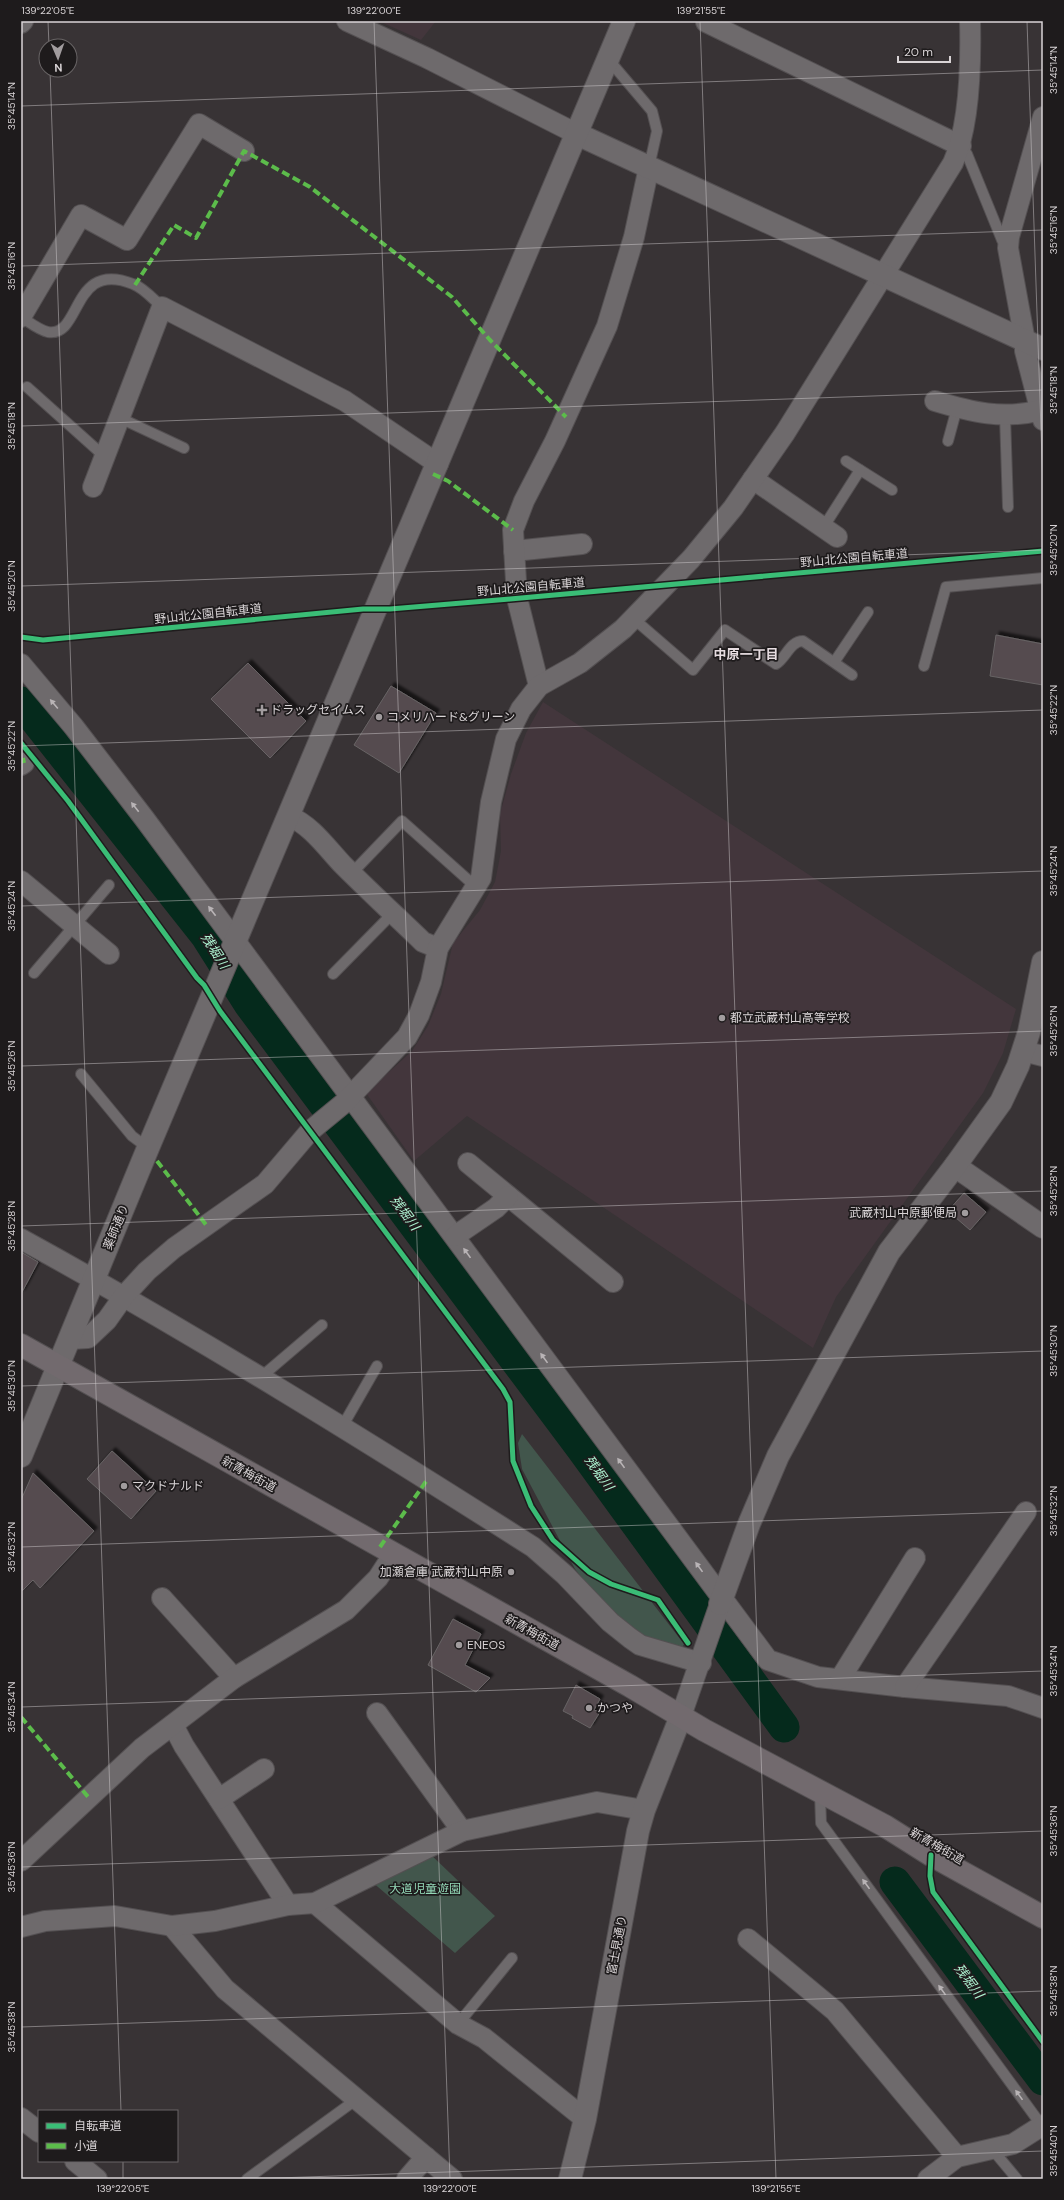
<svg xmlns="http://www.w3.org/2000/svg" width="1064" height="2200" font-family="'DM Sans','Noto Sans JP',sans-serif">
<style>
.built{fill:#43363c}
.green{fill:#42564c}
.lines{fill:none;stroke-linecap:round;stroke-linejoin:round}
.river{stroke:#052a1c;stroke-width:31}
.building{fill:#544b4f;stroke:#686465;filter:url(#shadow)}
.lane-casing{stroke:#545052;stroke-width:12}
.street-casing{stroke:#545052;stroke-width:22}
.secondary-casing{stroke:#545052;stroke-width:24}
.primary-casing{stroke:#545052;stroke-width:24}
.lane{stroke:#6e6a6c;stroke-width:10}
.street{stroke:#6e6a6c;stroke-width:20}
.secondary{stroke:#6e6a6c;stroke-width:22}
.primary{stroke:#726a6e;stroke-width:22}
.quiet{stroke:#5cbc4b;stroke-width:4;stroke-dasharray:8 4;stroke-linecap:butt}
.cycleway-casing{stroke:#1e1b1c;stroke-width:8}
.cycleway{stroke:#3abd76;stroke-width:5}
.oneway{fill:#b9b4b6}
.ticks{fill:none;stroke:#d9d4d6;stroke-width:1;stroke-opacity:0.45}
.poi-dot{fill:#a19c9e;stroke:#1e1b1c;stroke-width:1.5}
.labels{text-anchor:middle;dominant-baseline:central;stroke-width:3.5;stroke-linejoin:round;paint-order:stroke}
.street-label{font-size:12px;fill:#d9d4d6;stroke:#1e1b1c}
.poi-label{font-size:12px;fill:#d9d4d6;stroke:#1e1b1c;text-anchor:start}
.park-label{font-size:12px;fill:#94d9b8;stroke:#1e1b1c}
.neighbourhood-label{font-size:13px;font-weight:bold;fill:#e7dde1;stroke:#1e1b1c}
.water-label{font-size:13px;font-style:italic;fill:#aff5d3;stroke:#1e1b1c}
.neatline{fill:none;stroke:#d9d4d6;stroke-width:1.5}
.ticks-label{font-size:10px;text-anchor:middle;fill:#d9d4d6}
</style>
<defs>
<filter id="shadow"><feDropShadow dx="3.5" dy="-3.5" stdDeviation="1" flood-color="#0009"/></filter>
</defs>
<rect width="100%" height="100%" fill="#383335"/>
<!-- built -->
<g class="built">
<path d="M379 21H436L421 40Z"/>
<path d="M543 702 1016 1009 1003 1053 983 1093 836 1297 813 1348 467 1116 414 1161 366 1093 412 1051 428 1026 441 994 453 943 480 910 495 882 501 851 500 814 511 774 526 733Z"/>
</g>
<!-- green -->
<g class="green">
<path d="M522 1434 684 1644 682 1648 639 1634 597 1597 575 1569 522 1469 518 1443Z"/>
<path d="M429 1853 495 1916 455 1953 371 1881Z"/>
</g>
<g class="lines">
<!-- river -->
<g class="river">
<path d="M21 702 206 936 249 1004 581 1448 784 1727"/>
<path d="M895 1882 1043 2080"/>
</g>
</g>
<!-- building -->
<g class="building">
<path d="M996 635 1043 644V685L990 676Z"/>
<path d="M248 663 306 721 270 758 211 699Z"/>
<path d="M391 686 436 713 399 773 354 745Z"/>
<path d="M964 1193 986 1212 970 1230 948 1211Z"/>
<path d="M21 1252 38 1262 21 1294Z"/>
<path d="M112 1451 156 1491 131 1519 87 1479Z"/>
<path d="M33 1473 94 1531 40 1588 33 1580 21 1592V1500Z"/>
<path d="M453 1619 481 1634 465 1665 490 1678 476 1692 428 1665Z"/>
<path d="M576 1685 600 1699 594 1710 600 1712 590 1728 572 1718 573 1716 563 1711Z"/>
</g>
<g class="lines">
<!-- lane casing -->
<g class="lane-casing">
<g id="lane">
<path d="M608 59 652 111 657 131 649 167"/>
<path d="M961 146 967 154 1002 240 1006 245"/>
<path d="M21 317C29 322 39 330 48 332 82 338 71 259 133 284 144 288 154 300 162 307"/>
<path d="M27 387 104 456"/>
<path d="M1005 416 1008 507"/>
<path d="M120 418 184 448"/>
<path d="M948 441 957 408"/>
<path d="M846 461 892 490"/>
<path d="M823 528 860 470"/>
<path d="M634 619 693 670 725 630 776 664C786 658 790 641 803 641L852 675"/>
<path d="M835 661 868 612"/>
<path d="M924 666 946 587 1043 578"/>
<path d="M352 873 402 821 476 887"/>
<path d="M34 973 109 885"/>
<path d="M333 974 393 913"/>
<path d="M81 1074 132 1136 148 1148"/>
<path d="M261 1377 322 1325"/>
<path d="M342 1427 377 1366"/>
<path d="M820 1793 821 1823 1042 2126"/>
<path d="M458 2024 512 1958"/>
<path d="M992 2149 1017 2179"/>
<path d="M247 2179 357 2099"/>
</g>
</g>
<!-- street casing -->
<g class="street-casing">
<g id="street">
<path d="M347 21 427 58 577 134"/>
<path d="M706 22 961 146"/>
<path d="M21 23 23 21"/>
<path d="M1043 117 1009 237 1008 248 1025 341V351L1043 420"/>
<path d="M21 317 81 215 127 240 199 124 244 151"/>
<path d="M935 401C971 412 1003 420 1041 410"/>
<path d="M753 479 837 537"/>
<path d="M93 487 162 307 345 401 438 464"/>
<path d="M514 551 582 544"/>
<path d="M21 664 74 727 144 818 768 1660 818 1677 905 1687 1008 1696 1043 1708"/>
<path d="M539 686 517 598 513 530 524 501 555 441 607 326 634 237 649 167"/>
<path d="M21 765 24 763"/>
<path d="M289 816C312 826 326 847 343 865 369 891 396 916 423 942L438 948"/>
<path d="M21 881 109 954"/>
<path d="M1023 1051 1043 1056"/>
<path d="M468 1163 613 1282"/>
<path d="M455 1236 496 1208 508 1196"/>
<path d="M21 1239C196 1335 365 1440 533 1547L565 1575 610 1622 630 1638 640 1645 701 1663"/>
<path d="M71 1339 88 1338 107 1320 124 1296 147 1271 174 1248 265 1184 310 1131 344 1103 407 1037 419 1015 431 982 438 948 481 878 491 802 506 739 521 709 539 686 580 663 623 629 691 559 733 508 785 433 953 163C970 125 971 63 970 21"/>
<path d="M162 1598 234 1678"/>
<path d="M840 1679 915 1558"/>
<path d="M905 1687 1026 1512"/>
<path d="M377 1713 462 1831"/>
<path d="M681 1716 720 1604"/>
<path d="M173 1725 184 1746 288 1905"/>
<path d="M219 1799 264 1769"/>
<path d="M21 1861 142 1748 234 1678 346 1610 378 1578 393 1555"/>
<path d="M315 1903 458 2024 484 2038 585 2119"/>
<path d="M172 1926 225 1989 452 2179"/>
<path d="M21 1927 45 1921 115 1916 172 1926 215 1921 288 1905 315 1903 462 1831 597 1802 644 1810"/>
<path d="M748 1939 835 2011 957 2157"/>
<path d="M21 2118 39 2132"/>
<path d="M75 2161 97 2179"/>
<path d="M407 2179 426 2157"/>
<path d="M928 2179 957 2157 1013 2144 1043 2125"/>
</g>
</g>
<!-- secondary casing -->
<g class="secondary-casing">
<g id="secondary">
<path d="M577 134 1043 349"/>
<path d="M955 1166 1043 1227"/>
<path d="M21 1456 148 1148 624 21"/>
<path d="M720 1604 749 1524 778 1456 889 1252 955 1166 1001 1102 1018 1066 1029 1032 1043 962"/>
<path d="M570 2179 585 2119 638 1831 644 1810 681 1716"/>
</g>
</g>
<!-- primary casing -->
<g class="primary-casing">
<path id="primary" d="M21 1345 630 1686 704 1730 885 1826 931 1855 1043 1917"/>
</g>
<!-- lane -->
<use href="#lane" class="lane"/>
<!-- street -->
<use href="#street" class="street"/>
<!-- secondary -->
<use href="#secondary" class="secondary"/>
<!-- primary -->
<use href="#primary" class="primary"/>
<!-- quiet -->
<g class="quiet">
<path d="M135 285 174 225 196 238 244 151 310 187 452 297 490 340 566 417"/>
<path d="M433 474 448 481 513 530"/>
<path d="M23 758 24 763"/>
<path d="M157 1161 207 1226"/>
<path d="M380 1547 427 1480"/>
<path d="M21 1717 89 1798"/>
</g>
<!-- cycleway casing -->
<g class="cycleway-casing">
<g id="cycleway">
<path d="M21 637 43 640 363 609H390L510 599 1043 551"/>
<path d="M21 743 68 801 197 978 204 985 220 1011 503 1389 510 1402 513 1461 531 1506 553 1540 589 1572 611 1584 658 1600 688 1643"/>
<path d="M931 1855 930 1876 933 1892 1043 2042"/>
</g>
</g>
<!-- cycleway -->
<use href="#cycleway" class="cycleway"/>
</g>
<!-- one-way arrows -->
<defs><path id="oneway-solid" d="M-6-.8H1V-3.2L6.5 0L1 3.2V.8H-6Z"/></defs>
<g class="oneway">
<use href="#oneway-solid" transform="translate(54 704) rotate(-130)"/>
<use href="#oneway-solid" transform="translate(135 807) rotate(-128)"/>
<use href="#oneway-solid" transform="translate(212 911) rotate(-127)"/>
<use href="#oneway-solid" transform="translate(467 1253) rotate(-126)"/>
<use href="#oneway-solid" transform="translate(544 1358) rotate(-126)"/>
<use href="#oneway-solid" transform="translate(621 1463) rotate(-126)"/>
<use href="#oneway-solid" transform="translate(699 1567) rotate(-126)"/>
<use href="#oneway-solid" transform="translate(866 1884) rotate(-126)"/>
<use href="#oneway-solid" transform="translate(942 1990) rotate(-126)"/>
<use href="#oneway-solid" transform="translate(1019 2095) rotate(-126)"/>
</g>
<!-- ticks -->
<path class="ticks" d="M48 21 49 46M374 21 450 2179M700 21 776 2179M1027 21 1043 488M50 70 121 2111M21 106 1043 70M21 266 1043 230M21 426 1043 390M21 586 1043 550M21 746 1043 710M21 906 1043 871M21 1066 1043 1031M21 1226 1043 1191M21 1386 1043 1351M21 1547 1043 1511M21 1707 1043 1671M21 1867 1043 1831M21 2027 1043 1991M123 2161V2179M249 2179 1043 2151"/>
<!-- markers -->
<g class="poi-dot">
<path d="M260 704h4v4h4v4h-4v4h-4v-4h-4v-4h4z"/>
<circle cx="379" cy="717" r="4"/>
<circle cx="722" cy="1018" r="4"/>
<circle cx="965" cy="1213" r="4"/>
<circle cx="124" cy="1486" r="4"/>
<circle cx="511" cy="1572" r="4"/>
<circle cx="459" cy="1645" r="4"/>
<circle cx="589" cy="1708" r="4"/>
</g>
<g class="labels">
<!-- street labels -->
<g class="street-label">
<text transform="translate(854 558) rotate(-5)">野山北公園自転車道</text>
<text transform="translate(531 587) rotate(-5)">野山北公園自転車道</text>
<text transform="translate(208 614) rotate(-6)">野山北公園自転車道</text>
<text transform="translate(116 1227) rotate(-68)">薬師通り</text>
<text transform="translate(249 1474) rotate(29)">新青梅街道</text>
<text transform="translate(532 1632) rotate(29)">新青梅街道</text>
<text transform="translate(937 1846) rotate(30)">新青梅街道</text>
<text transform="translate(617 1945) rotate(-79)">富士見通り</text>
</g>
<!-- poi labels -->
<g class="poi-label">
<text x="270" y="710">ドラッグセイムス</text>
<text x="387" y="717">コメリハード&amp;グリーン</text>
<text x="730" y="1018">都立武蔵村山高等学校</text>
<text x="957" y="1213" text-anchor="end">武蔵村山中原郵便局</text>
<text x="132" y="1486">マクドナルド</text>
<text x="503" y="1572" text-anchor="end">加瀬倉庫 武蔵村山中原</text>
<text x="467" y="1645">ENEOS</text>
<text x="597" y="1708">かつや</text>
</g>
<!-- park labels -->
<g class="park-label">
<text x="425" y="1889">大道児童遊園</text>
</g>
<!-- neighbourhood labels -->
<g class="neighbourhood-label">
<text x="746" y="654">中原一丁目</text>
</g>
<!-- water labels -->
<g class="water-label">
<text transform="translate(215 951) rotate(57)">残堀川</text>
<text transform="translate(405 1213) rotate(53)">残堀川</text>
<text transform="translate(599 1473) rotate(54)">残堀川</text>
<text transform="translate(969 1981) rotate(53)">残堀川</text>
</g>
</g>
<!-- border -->
<rect width="1064" height="2200" fill="none" stroke="#1e1b1c" stroke-width="44"/>
<!-- legend -->
<rect x="38" y="2110" width="140" height="52" fill="#1e1b1c" stroke="#696566"/>
<rect x="46" y="2123" width="20" height="6" fill="#3abd76" stroke="#696566"/>
<text x="74" y="2130" font-size="12" fill="#d9d4d6">自転車道</text>
<rect x="46" y="2143" width="20" height="6" fill="#5cbc4b" stroke="#696566"/>
<text x="74" y="2150" font-size="12" fill="#d9d4d6">小道</text>
<!-- north arrow -->
<g transform="translate(58 58) rotate(178)"><circle r="19" fill="#1e1b1c" stroke="#696566"/>
<path d="M0-3L7 15L0 10L-7 15Z" fill="#a19c9e"/>
<text y="-6" font-size="11" font-weight="bold" text-anchor="middle" fill="#d9d4d6">N</text>
</g>
<!-- scale -->
<path d="M898 56v6h52v-6" fill="none" stroke="#d9d4d6" stroke-width="2"/>
<text x="904" y="56" font-size="12" fill="#d9d4d6" stroke="#1e1b1c" stroke-width="3" paint-order="stroke">20 m</text>
<rect x="22" y="22" width="1020" height="2156" class="neatline"/>
<g class="ticks-label">
<text x="48" y="14">139°22'05"E</text>
<text x="374" y="14">139°22'00"E</text>
<text x="701" y="14">139°21'55"E</text>
<text transform="translate(1053 70) rotate(-90)" y="4">35°45'14"N</text>
<text transform="translate(11 106) rotate(-90)" y="4">35°45'14"N</text>
<text transform="translate(1053 230) rotate(-90)" y="4">35°45'16"N</text>
<text transform="translate(11 266) rotate(-90)" y="4">35°45'16"N</text>
<text transform="translate(1053 390) rotate(-90)" y="4">35°45'18"N</text>
<text transform="translate(11 426) rotate(-90)" y="4">35°45'18"N</text>
<text transform="translate(1053 550) rotate(-90)" y="4">35°45'20"N</text>
<text transform="translate(11 586) rotate(-90)" y="4">35°45'20"N</text>
<text transform="translate(1053 710) rotate(-90)" y="4">35°45'22"N</text>
<text transform="translate(11 746) rotate(-90)" y="4">35°45'22"N</text>
<text transform="translate(1053 871) rotate(-90)" y="4">35°45'24"N</text>
<text transform="translate(11 906) rotate(-90)" y="4">35°45'24"N</text>
<text transform="translate(1053 1031) rotate(-90)" y="4">35°45'26"N</text>
<text transform="translate(11 1066) rotate(-90)" y="4">35°45'26"N</text>
<text transform="translate(1053 1191) rotate(-90)" y="4">35°45'28"N</text>
<text transform="translate(11 1226) rotate(-90)" y="4">35°45'28"N</text>
<text transform="translate(1053 1351) rotate(-90)" y="4">35°45'30"N</text>
<text transform="translate(11 1386) rotate(-90)" y="4">35°45'30"N</text>
<text transform="translate(1053 1511) rotate(-90)" y="4">35°45'32"N</text>
<text transform="translate(11 1547) rotate(-90)" y="4">35°45'32"N</text>
<text transform="translate(1053 1671) rotate(-90)" y="4">35°45'34"N</text>
<text transform="translate(11 1707) rotate(-90)" y="4">35°45'34"N</text>
<text transform="translate(1053 1831) rotate(-90)" y="4">35°45'36"N</text>
<text transform="translate(11 1867) rotate(-90)" y="4">35°45'36"N</text>
<text transform="translate(1053 1991) rotate(-90)" y="4">35°45'38"N</text>
<text transform="translate(11 2027) rotate(-90)" y="4">35°45'38"N</text>
<text transform="translate(1053 2151) rotate(-90)" y="4">35°45'40"N</text>
<text x="123" y="2192">139°22'05"E</text>
<text x="450" y="2192">139°22'00"E</text>
<text x="776" y="2192">139°21'55"E</text>
</g>
</svg>
